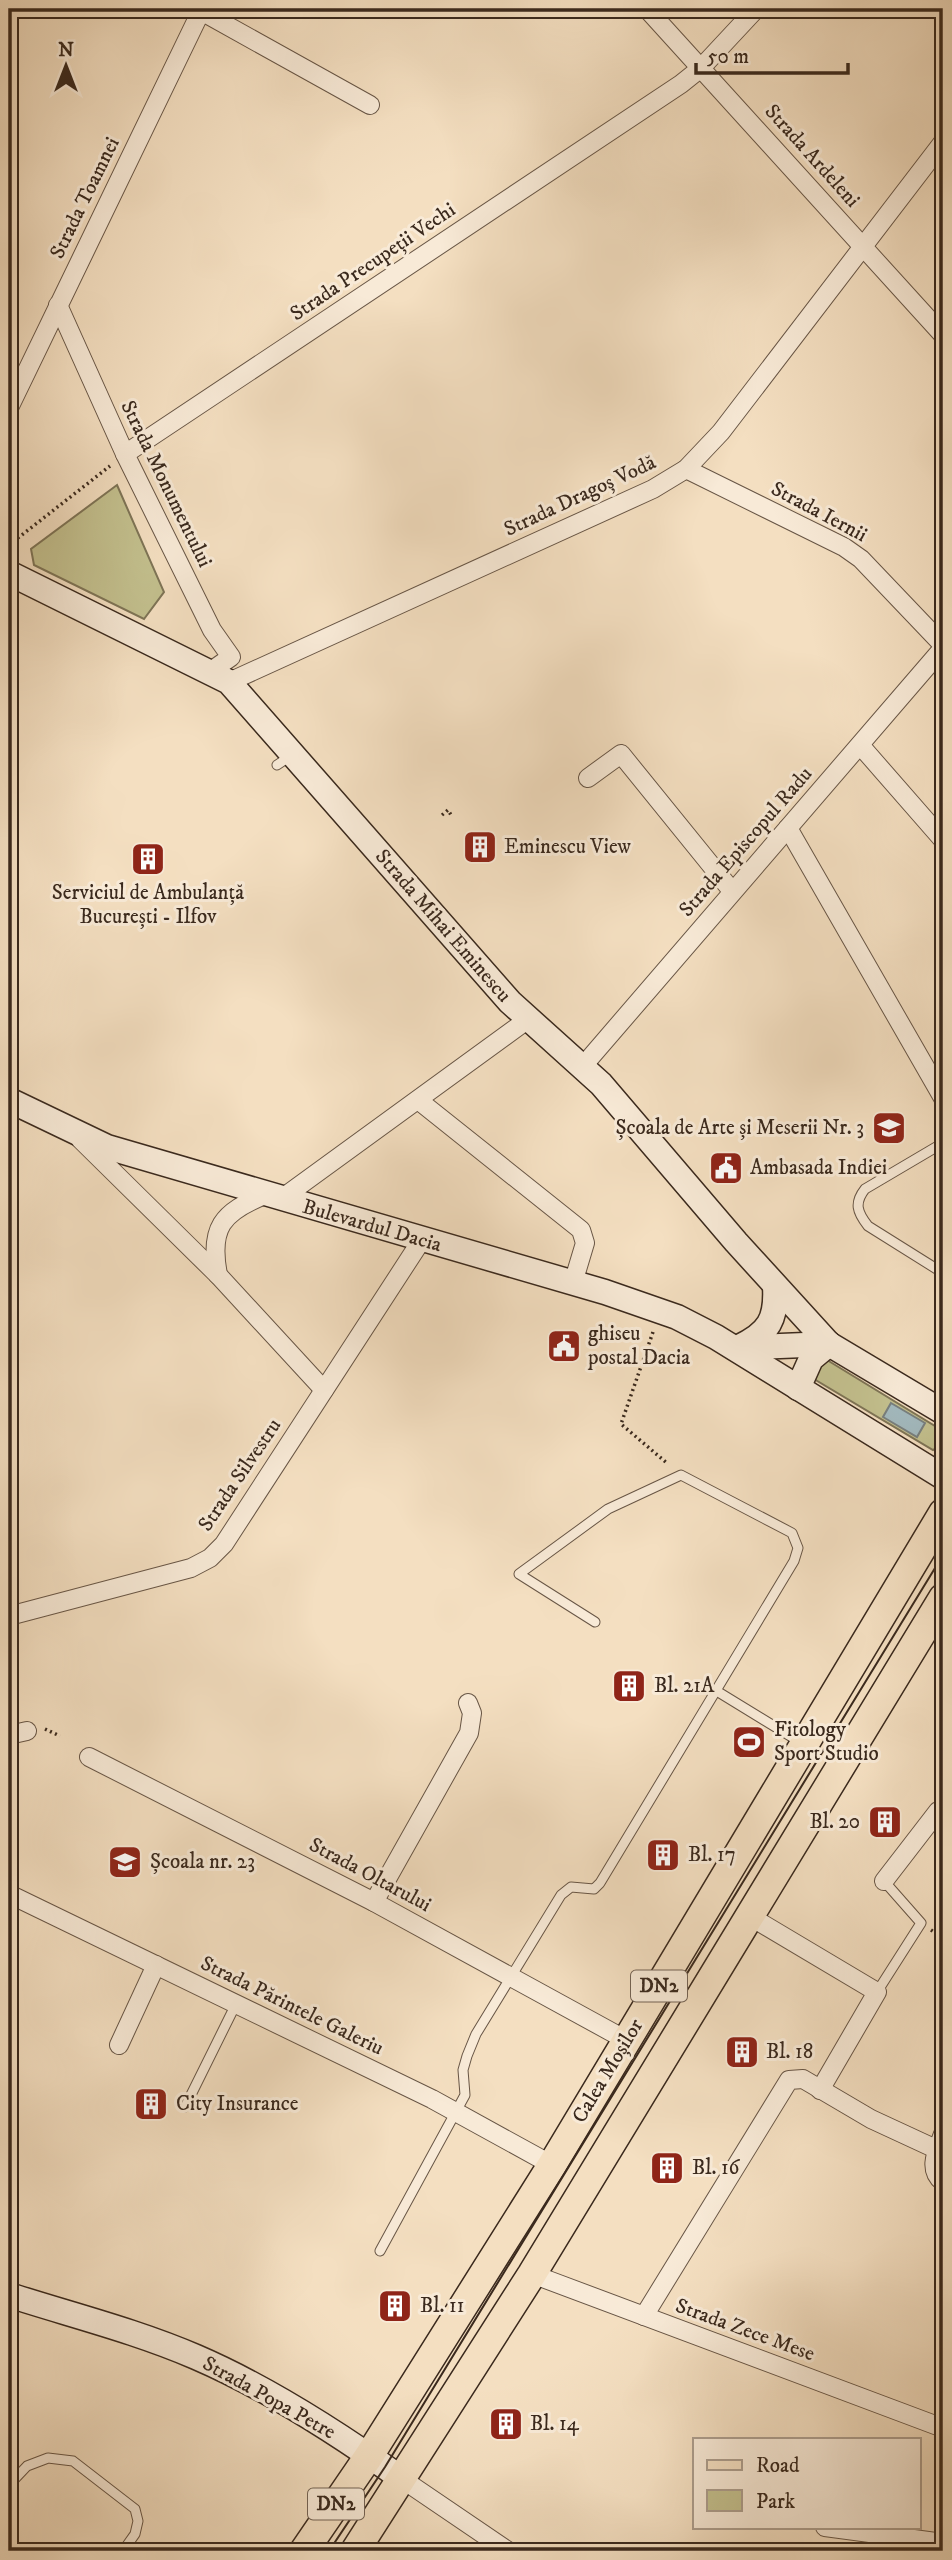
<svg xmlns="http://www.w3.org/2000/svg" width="952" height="2560" font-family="'IM FELL DW Pica',serif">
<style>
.green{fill:#c3c08e;stroke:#7e7456;stroke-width:2}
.water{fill:#a2b9be;stroke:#787f7e;stroke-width:2}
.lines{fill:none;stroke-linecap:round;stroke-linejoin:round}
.lane-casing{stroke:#685646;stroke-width:11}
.street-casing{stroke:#685646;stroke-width:20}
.secondary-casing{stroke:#3a291d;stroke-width:27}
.primary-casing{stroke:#3a291d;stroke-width:31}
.path{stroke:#3a291d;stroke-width:3.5;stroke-dasharray:2 3.5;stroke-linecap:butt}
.lane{stroke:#f8ead7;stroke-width:9}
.street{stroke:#f8ead7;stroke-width:18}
.secondary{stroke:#f8ead7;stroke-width:24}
.primary{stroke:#f4dfc1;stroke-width:28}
.tram{stroke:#3a291d;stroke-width:2}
.labels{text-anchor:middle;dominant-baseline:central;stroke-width:6;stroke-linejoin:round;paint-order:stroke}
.shield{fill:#f8ead7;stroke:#736355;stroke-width:2}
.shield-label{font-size:19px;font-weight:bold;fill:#3a291d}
.street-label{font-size:21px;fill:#3a291d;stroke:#f8ead7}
.poi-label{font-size:21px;fill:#3a291d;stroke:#f8ead7;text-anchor:start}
</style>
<rect width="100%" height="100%" fill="#f4dfc1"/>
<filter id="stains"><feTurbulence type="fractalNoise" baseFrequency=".00286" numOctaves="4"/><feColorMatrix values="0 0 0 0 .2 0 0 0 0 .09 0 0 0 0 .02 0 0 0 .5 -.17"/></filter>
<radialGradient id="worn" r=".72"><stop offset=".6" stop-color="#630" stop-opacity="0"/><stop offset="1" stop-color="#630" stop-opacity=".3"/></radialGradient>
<!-- green -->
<g class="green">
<path d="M117 485 164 592 144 619 34 565 31 549Z"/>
<path d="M827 1360 943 1431 939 1447 933 1450 814 1379 815 1372Z"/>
</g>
<!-- water -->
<path class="water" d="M891 1403 925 1423 917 1437 883 1417Z"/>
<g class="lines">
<!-- lane casing -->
<g class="lane-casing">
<g id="lane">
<path d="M277 765 292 755"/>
<path d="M943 1143 865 1189C854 1203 857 1212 868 1226L943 1273"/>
<path d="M715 1690 800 1742"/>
<path d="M877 1992 921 1923 884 1881"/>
<path d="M185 2107 236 2004"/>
<path d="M380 2251 465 2095 463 2070 467 2056 476 2034 561 1895 571 1887 594 1889 600 1883 794 1561 798 1548 792 1533 681 1475 608 1509 519 1574 595 1622"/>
<path d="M9 2485 27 2466 48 2458 73 2461 135 2509 138 2521 135 2534 123 2551"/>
</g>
</g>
<!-- street casing -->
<g class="street-casing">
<g id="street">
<path d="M647 9 943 335"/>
<path d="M201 11 370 105"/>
<path d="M58 305 125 454 212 630 231 657 211 671"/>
<path d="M9 408 202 9"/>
<path d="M125 454 681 84 701 68 756 9"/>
<path d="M686 469 844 547 861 559 943 645"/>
<path d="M229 682 653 489 686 469 721 432 943 142"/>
<path d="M860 745 943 840"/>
<path d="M588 778 621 754 732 891"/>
<path d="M788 828 943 1098"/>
<path d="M583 1066 943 648"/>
<path d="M418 1100 581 1230 585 1243 573 1283"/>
<path d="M80 1139 218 1275 324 1390"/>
<path d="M281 1199 527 1020"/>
<path d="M218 1275C209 1228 222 1212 265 1195"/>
<path d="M9 1616 191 1568 210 1558 224 1544 421 1241"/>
<path d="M9 1735 27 1731"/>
<path d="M89 1757 374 1902 626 2040"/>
<path d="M884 1881 938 1811 943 1809"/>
<path d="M9 1894 432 2099 552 2165"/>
<path d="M374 1902 469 1733 472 1713 468 1703"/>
<path d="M751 1917 877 1992 820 2090"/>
<path d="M119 2045 156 1965"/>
<path d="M943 2134C937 2151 927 2169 943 2182"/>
<path d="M532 2274 943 2428"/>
<path d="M644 2316 789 2080 803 2079 871 2119 938 2150"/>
<path d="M402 2479 508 2551"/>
<path d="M825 2527 943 2543"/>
</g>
</g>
<!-- secondary casing -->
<g class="secondary-casing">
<g id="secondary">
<path d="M9 573 229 682 510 1002 601 1084 736 1242 829 1344"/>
<path d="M9 1100 107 1147 605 1292 677 1317 716 1337 943 1477"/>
<path d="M739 1347C769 1333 777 1319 775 1286"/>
<path d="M735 1348 829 1344 943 1412"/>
<path d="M798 1388 811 1359 829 1344"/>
<path d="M9 2295C71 2315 136 2331 196 2357 268 2388 339 2434 402 2479"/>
</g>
</g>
<!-- primary casing -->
<g class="primary-casing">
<g id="primary">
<path d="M304 2551 369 2456 552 2165 943 1513"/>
<path d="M355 2551 532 2274 943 1598"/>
</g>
</g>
<!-- path -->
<g class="path">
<path d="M9 545 110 466"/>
<path d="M442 815 448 810 451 815"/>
<path d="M653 1332 621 1424 668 1464"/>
<path d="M45 1729 60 1736"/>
<path d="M931 1930 943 1938"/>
</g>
<!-- lane -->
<use href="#lane" class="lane"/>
<!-- street -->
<use href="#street" class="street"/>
<!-- secondary -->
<use href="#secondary" class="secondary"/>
<!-- primary -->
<use href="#primary" class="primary"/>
<!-- tram -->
<path class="tram" d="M329 2551 385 2467 943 1555"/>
</g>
<!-- icons -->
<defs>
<g id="building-square" transform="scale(1.75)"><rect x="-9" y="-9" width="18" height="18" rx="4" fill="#8f2418" stroke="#f8ead7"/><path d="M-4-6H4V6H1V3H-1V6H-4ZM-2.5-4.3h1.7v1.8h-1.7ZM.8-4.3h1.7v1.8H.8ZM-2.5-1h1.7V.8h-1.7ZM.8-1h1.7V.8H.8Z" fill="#fff"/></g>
<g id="school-square" transform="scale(1.75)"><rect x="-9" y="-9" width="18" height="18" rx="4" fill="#8f2418" stroke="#f8ead7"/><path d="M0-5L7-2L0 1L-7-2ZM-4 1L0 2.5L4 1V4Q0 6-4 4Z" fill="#fff"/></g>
<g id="civic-square" transform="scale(1.75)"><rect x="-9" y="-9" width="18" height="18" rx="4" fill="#8f2418" stroke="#f8ead7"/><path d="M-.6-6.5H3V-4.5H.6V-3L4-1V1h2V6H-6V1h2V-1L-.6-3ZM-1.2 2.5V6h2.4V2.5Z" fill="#fff"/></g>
<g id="stadium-square" transform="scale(1.75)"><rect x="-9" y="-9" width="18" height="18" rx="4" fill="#8f2418" stroke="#f8ead7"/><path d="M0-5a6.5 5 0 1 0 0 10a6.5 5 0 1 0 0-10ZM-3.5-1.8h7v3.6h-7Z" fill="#fff"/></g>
</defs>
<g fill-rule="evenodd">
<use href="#building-square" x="480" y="847"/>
<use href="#building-square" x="148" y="859"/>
<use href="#school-square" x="889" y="1128"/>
<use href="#civic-square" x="726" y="1168"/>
<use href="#civic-square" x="564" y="1346"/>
<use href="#building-square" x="629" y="1686"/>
<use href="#stadium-square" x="749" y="1742"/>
<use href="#building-square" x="885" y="1822"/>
<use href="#building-square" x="663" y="1855"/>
<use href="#school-square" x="125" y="1862"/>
<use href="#building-square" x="742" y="2052"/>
<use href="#building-square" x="151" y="2104"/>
<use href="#building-square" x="667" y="2168"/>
<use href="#building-square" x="395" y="2306"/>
<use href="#building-square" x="506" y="2424"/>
</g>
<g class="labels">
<!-- shield labels -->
<g class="shield">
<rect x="631" y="1970.5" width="56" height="31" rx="5"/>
<rect x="308" y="2488.5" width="56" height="31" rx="5"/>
</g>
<g class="shield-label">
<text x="659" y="1986">DN2</text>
<text x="336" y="2504">DN2</text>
</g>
<!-- street labels -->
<g class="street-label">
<text transform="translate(812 156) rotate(48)">Strada Ardeleni</text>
<text transform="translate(85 198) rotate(-64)">Strada Toamnei</text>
<text transform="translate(373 262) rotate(-34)">Strada Precupeții Vechi</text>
<text transform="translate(166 484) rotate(64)">Strada Monumentului</text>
<text transform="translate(580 496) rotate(-25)">Strada Dragoș Vodă</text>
<text transform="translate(819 512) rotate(28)">Strada Iernii</text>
<text transform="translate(746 842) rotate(-49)">Strada Episcopul Radu</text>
<text transform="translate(443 926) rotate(49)">Strada Mihai Eminescu</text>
<text transform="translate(372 1226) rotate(16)">Bulevardul Dacia</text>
<text transform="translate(240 1475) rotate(-56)">Strada Silvestru</text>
<text transform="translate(370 1875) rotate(28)">Strada Oltarului</text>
<text transform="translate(292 2006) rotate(26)">Strada Părintele Galeriu</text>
<text transform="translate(608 2071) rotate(-59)">Calea Moșilor</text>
<text transform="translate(745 2330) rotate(20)">Strada Zece Mese</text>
<text transform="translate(269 2398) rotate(29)">Strada Popa Petre</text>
</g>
<!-- poi labels -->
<g class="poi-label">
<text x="504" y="847">Eminescu View</text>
<text x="148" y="893" text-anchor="middle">Serviciul de Ambulanță<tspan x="148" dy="24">București - Ilfov</tspan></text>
<text x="864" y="1128" text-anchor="end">Școala de Arte și Meserii Nr. 3</text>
<text x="750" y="1168">Ambasada Indiei</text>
<text x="588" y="1334">ghiseu<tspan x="588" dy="24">postal Dacia</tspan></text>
<text x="654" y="1686">Bl. 21A</text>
<text x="774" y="1730">Fitology<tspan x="774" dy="24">Sport Studio</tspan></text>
<text x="860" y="1822" text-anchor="end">Bl. 20</text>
<text x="688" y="1855">Bl. 17</text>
<text x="150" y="1862">Școala nr. 23</text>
<text x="766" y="2052">Bl. 18</text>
<text x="176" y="2104">City Insurance</text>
<text x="692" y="2168">Bl. 16</text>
<text x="420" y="2306">Bl. 11</text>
<text x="530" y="2424">Bl. 14</text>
</g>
</g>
<!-- margin -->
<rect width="952" height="2560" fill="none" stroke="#f4dfc1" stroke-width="35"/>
<rect x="10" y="10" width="931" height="2539" fill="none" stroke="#3a291d" stroke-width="3.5"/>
<rect x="18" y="18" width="917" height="2525" fill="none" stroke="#3a291d" stroke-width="2"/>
<!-- legend -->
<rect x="693" y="2438" width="228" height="91" fill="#f8ead7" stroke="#ac9d8d" stroke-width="2"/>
<rect x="707" y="2460" width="35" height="10" fill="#f4dfc1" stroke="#ac9d8d" stroke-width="2"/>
<text x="756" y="2472" font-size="21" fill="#3a291d">Road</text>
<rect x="707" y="2490" width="35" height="21" fill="#c3c08e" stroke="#ac9d8d" stroke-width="2"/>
<text x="756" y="2508" font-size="21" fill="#3a291d">Park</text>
<!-- north arrow -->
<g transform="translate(66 66)" stroke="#f8ead7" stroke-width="5" paint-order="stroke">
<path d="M0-5L12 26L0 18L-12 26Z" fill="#3a291d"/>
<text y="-10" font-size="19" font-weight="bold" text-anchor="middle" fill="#3a291d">N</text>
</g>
<!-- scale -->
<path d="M696 63v10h152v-10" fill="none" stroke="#3a291d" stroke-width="3.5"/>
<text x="707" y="63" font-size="21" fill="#3a291d" stroke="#f8ead7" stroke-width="5" paint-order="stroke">50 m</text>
<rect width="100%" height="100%" filter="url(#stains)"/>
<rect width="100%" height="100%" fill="url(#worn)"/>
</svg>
